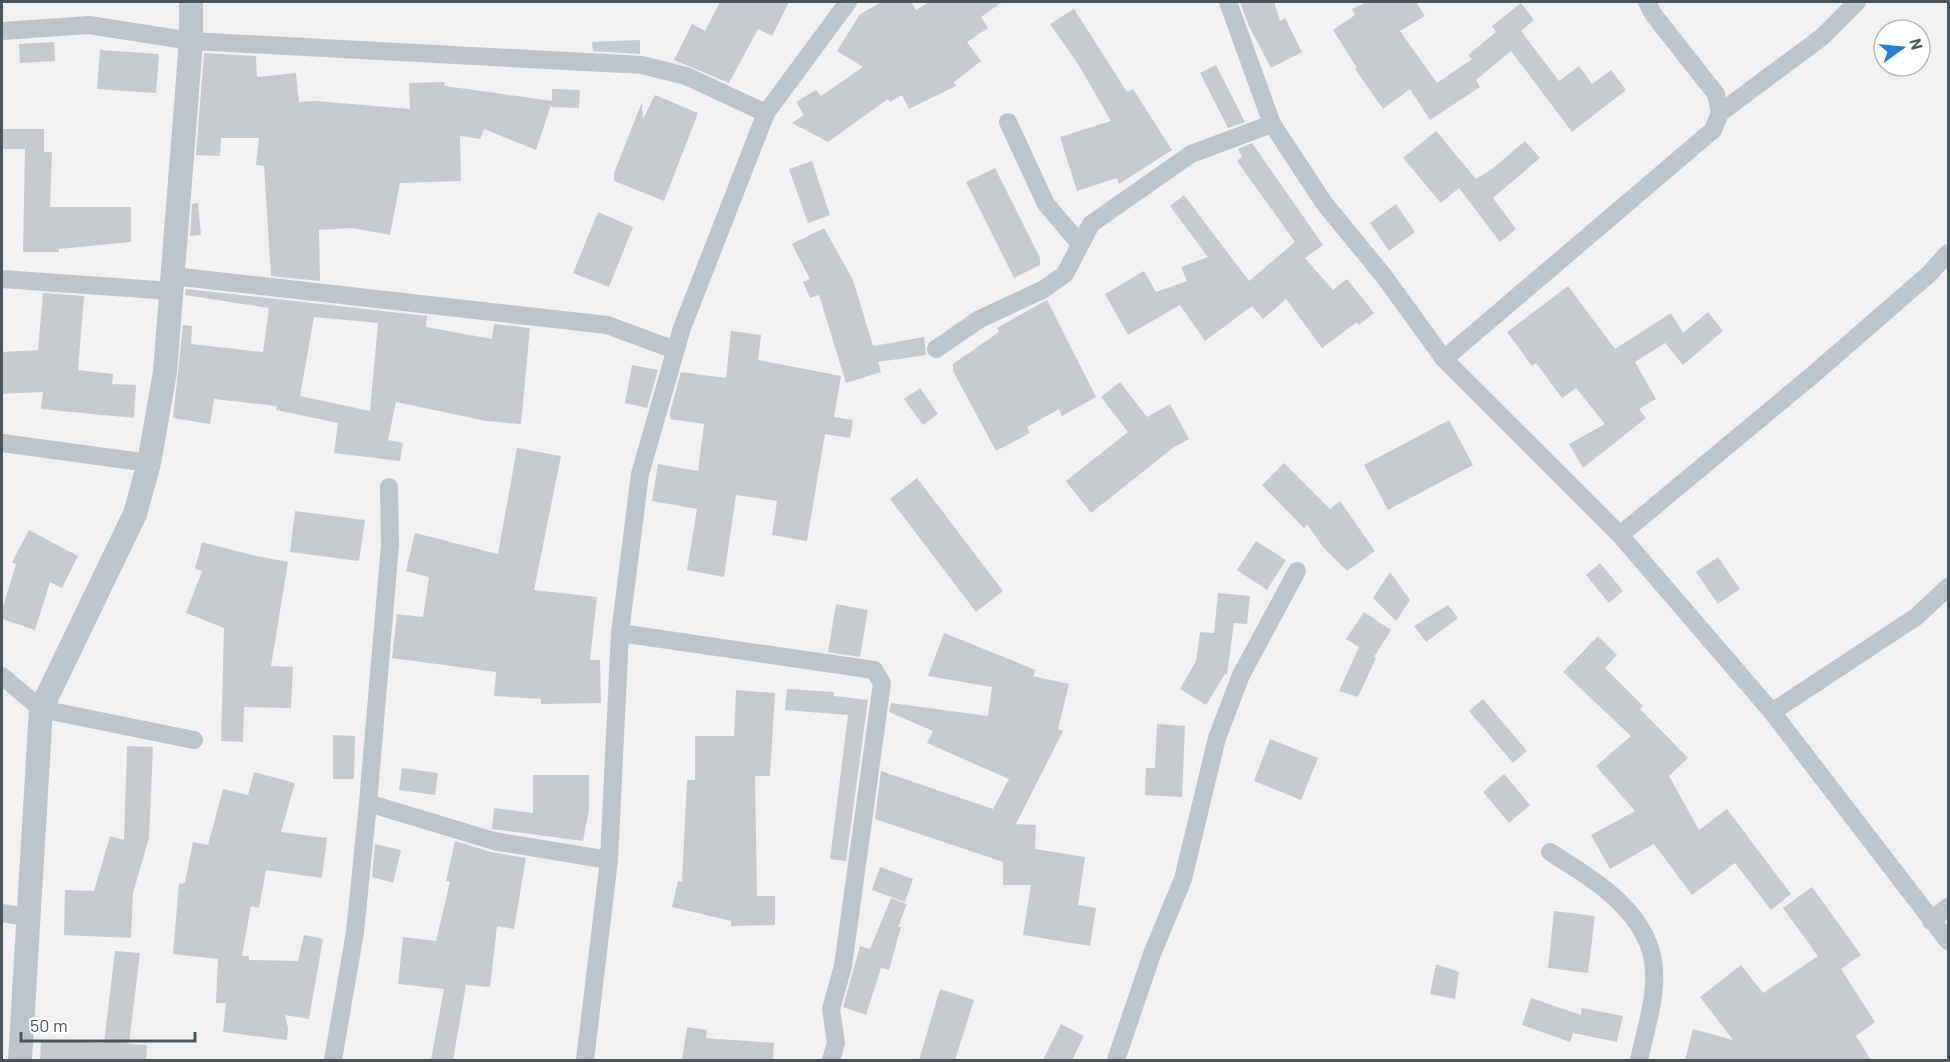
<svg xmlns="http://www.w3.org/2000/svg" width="1950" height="1062" font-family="Barlow,sans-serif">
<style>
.building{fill:#c7cbcf;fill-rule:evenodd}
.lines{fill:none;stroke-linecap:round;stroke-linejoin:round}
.minor{stroke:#bcc5cc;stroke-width:18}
.tertiary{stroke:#bcc5cc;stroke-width:24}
</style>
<rect width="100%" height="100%" fill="#f2f0f0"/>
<!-- building -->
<g class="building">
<path d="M720 2H789L772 36 758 29 729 83 674 60 692 24 705 31Z"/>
<path d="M882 2H911L916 10 929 2H1002L981 17 988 28 967 42 981 61 954 82 956 86 909 109 902 95 890 102 888 99 828 142 792 123 804 115 796 102 816 90 821 96 863 67 837 51 860 14Z"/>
<path d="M1240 2H1274L1280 21 1285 18 1302 52 1271 68 1249 26Z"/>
<path d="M1367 2H1416L1425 16 1400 31 1437 83 1472 59 1468 55 1496 32 1492 26 1521 3 1534 20 1521 31 1559 81 1579 66 1592 84 1611 70 1626 90 1572 132 1511 51 1476 80 1480 87 1430 120 1410 89 1383 109 1355 69 1357 68 1333 30 1355 15 1352 9Z"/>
<path d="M1074 9 1127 92 1133 89 1172 150 1119 184 1117 178 1077 191 1060 137 1111 121 1078 64 1050 24Z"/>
<path d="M640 40V54L593 51 592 42Z"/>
<path d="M54 42 55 61 20 63 19 44Z"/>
<path d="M100 50 159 54 156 93 97 89Z"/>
<path d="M204 53 256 56 257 77 296 73 299 102 316 101 410 109 409 83 444 82 445 86 552 101V89L580 90 579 108 551 107V105L536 150 484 129 480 139 460 136 461 181 400 183 390 235 352 228 319 230 320 281 271 276 264 166 256 165 259 138H221L220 156 196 155Z"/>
<path d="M1216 65 1245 122 1228 128 1200 73Z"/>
<path d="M655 95 698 113 664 201 614 181V173L642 102 643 119Z"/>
<path d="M2 129H44V152H52L50 207H131V242L59 249V252H23L25 149H2Z"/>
<path d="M1436 131 1476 179 1492 169 1525 141 1540 158 1493 198 1516 229 1500 242 1459 188 1441 203 1403 158Z"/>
<path d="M1252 143 1323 245 1305 258 1333 290 1347 279 1374 313 1359 325 1357 322 1322 348 1286 299 1263 319 1252 306 1205 341 1180 305 1128 335 1105 294 1144 271 1156 292 1187 281 1181 267 1208 257 1170 206 1184 195 1249 281 1295 242 1237 161 1242 157 1238 149Z"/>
<path d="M812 161 830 215 808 223 789 169Z"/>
<path d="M995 168 1040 258V265L1014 278 966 182Z"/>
<path d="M198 203 201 235 190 236 192 204Z"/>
<path d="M1396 204 1415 232 1389 251 1370 223Z"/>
<path d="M598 212 633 227 609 287 573 273Z"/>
<path d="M824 228 853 280 873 346 924 337 926 355 878 362 881 372 846 383 819 295 810 298 803 282 810 279 792 244Z"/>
<path d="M1568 286 1615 349 1671 313 1683 333 1708 312 1723 331 1683 365 1665 343 1635 362 1656 399 1639 409 1646 418 1583 468 1569 444 1605 424 1576 388 1562 398 1536 363 1532 366 1507 332Z"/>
<path d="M186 289 427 316 426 327 492 339 494 324 530 328 521 424 486 421 396 402 388 440 403 443 400 461 334 453 338 423 276 410 277 406 214 399 210 424 173 418 183 325 192 326 191 344 263 352 269 308 185 295ZM314 317 378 323 370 411 300 396Z"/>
<path d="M43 293 84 296 78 370 113 374 112 384 136 385 134 418 41 409 43 392 2 394V352L38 350Z"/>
<path d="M1047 300 1096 397 1062 416 1059 409 1027 427 1030 433 996 451 953 371V364L999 332 997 328Z"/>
<path d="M731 331 761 335 758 360 841 376 834 417 853 420 850 438 825 434 807 541 772 535 777 501 736 495 724 577 687 570 697 509 652 501 658 464 698 471 704 424 670 419V412L681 372 726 378Z"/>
<path d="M632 365 658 370 647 408 625 403Z"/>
<path d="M1120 382 1147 417 1170 404 1189 439 1174 447 1091 513 1066 481 1128 432 1101 397Z"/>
<path d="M920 388 938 414 923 425 904 399Z"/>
<path d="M1449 420 1473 465 1388 510 1364 465Z"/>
<path d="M517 448 561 456 534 590 597 597 590 660H600L601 703 541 704V699L494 696 496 672 392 658 397 614 423 617 429 577 406 571 415 533 498 554Z"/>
<path d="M1284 463 1330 509 1340 501 1375 551 1347 571 1323 547 1307 524 1304 528 1262 485Z"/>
<path d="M917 478 1003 591 976 612 890 499Z"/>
<path d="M295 511 365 520 359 561 290 552Z"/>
<path d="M29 530 78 556 62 588 50 582 35 630 2 619V610L16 564 12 562Z"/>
<path d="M1256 541 1286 560 1267 590 1237 570Z"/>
<path d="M202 542 252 555 288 562 271 666 293 667 291 708 244 707 243 742 221 741 224 628 186 613 202 571 195 569Z"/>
<path d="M1718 557 1740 589 1718 604 1696 572Z"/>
<path d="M1600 563 1623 591 1609 603 1586 575Z"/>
<path d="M1390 572 1410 600 1396 621 1373 598Z"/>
<path d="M1218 593 1250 596 1247 624 1234 623 1227 674H1225L1206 705 1180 689 1196 661 1200 632 1214 633Z"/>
<path d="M836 604 868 610 860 657 828 652Z"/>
<path d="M1448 605 1458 618 1426 642 1414 626Z"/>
<path d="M1364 612 1391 630 1374 657 1376 658 1358 697 1339 691 1359 647 1346 639Z"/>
<path d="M944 633 1036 670 1033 676 1069 684 1058 729 1063 731 1016 824 1036 825 1035 849 1085 857 1078 905 1096 908 1090 946 1023 935 1031 885H1003V862L875 819 881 771 993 809 1009 779 927 743 933 731 889 712 891 703 988 716 992 687 928 676Z"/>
<path d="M1598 636 1617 655 1605 668 1643 706 1640 709 1688 758 1669 776 1699 830 1727 809 1791 894 1771 910 1735 863 1692 895 1654 844 1610 869 1591 835 1635 811 1596 766 1631 736 1563 672Z"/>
<path d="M787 689 834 692V696L868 700 846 861 830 859 848 715 785 710Z"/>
<path d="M736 690 775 693 770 776H755L757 896H775V925L731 926V921L672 907 678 881 682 882 687 780H695V736H734Z"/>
<path d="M1483 699 1527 751 1513 763 1469 711Z"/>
<path d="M1157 724 1185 726 1182 797 1145 795 1146 768H1155Z"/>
<path d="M333 735 355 736 354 779H333Z"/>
<path d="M1270 739 1318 758 1301 800 1254 781Z"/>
<path d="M127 746 153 747 149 838 133 893 131 938 64 935 65 890 94 891 110 836 124 840Z"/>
<path d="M402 768 438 773 435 795 399 790Z"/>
<path d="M254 772 295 783 281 832 327 838 322 878 266 870 259 908 251 906 242 956H249V960L298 961 304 935 323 939 309 1019 285 1015 288 1028 287 1040 223 1032 226 1003H216L218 959 173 954 179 884 185 883 193 842 208 845 223 789 248 795Z"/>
<path d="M1504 774 1530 805 1509 823 1483 792Z"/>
<path d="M533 775H589V810L583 841 492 829 494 808 533 813Z"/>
<path d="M455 841 491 852 526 858 514 929 497 926 490 987 466 985 453 1060H431L444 989 398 984 403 937 436 941 450 882 446 881Z"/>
<path d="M375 844 401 850 393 883 372 877Z"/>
<path d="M880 867 913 879 905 902 872 890Z"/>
<path d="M1812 887 1861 955 1841 969 1875 1022 1856 1036 1871 1060H1685L1693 1029 1733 1040 1700 997 1741 965 1763 993 1818 956 1783 908Z"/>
<path d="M891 898 907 904 898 927H901L889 970 881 968 866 1015 843 1007 860 946 870 949Z"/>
<path d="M1554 911 1595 916 1588 973 1548 968Z"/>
<path d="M115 951 140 953 129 1043 126 1044 147 1045 146 1060H40L41 1040 104 1043Z"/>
<path d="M1436 964 1459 972 1455 999 1430 994Z"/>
<path d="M940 989 974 1000 955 1060H919Z"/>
<path d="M1531 998 1581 1015 1582 1008 1623 1016 1617 1042 1573 1033 1570 1042 1522 1025Z"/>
<path d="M1061 1024 1084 1036 1072 1060H1043Z"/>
<path d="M687 1027 707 1030 706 1038 774 1043 773 1060H682Z"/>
</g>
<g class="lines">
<!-- minor -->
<g class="minor">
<path d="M1228 2 1272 124 1324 203 1383 275 1444 359 1620 535 1772 712 1948 941"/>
<path d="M2 31 89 25 191 41 642 65 686 76 766 113"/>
<path d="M1720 113 1822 37 1857 2"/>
<path d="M1008 122 1046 204 1080 244"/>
<path d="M173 276 607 325 675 350"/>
<path d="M2 279 171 291"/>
<path d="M936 349 978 320 1044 289 1065 274 1091 224 1191 154 1272 124"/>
<path d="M1444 359 1713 130 1720 113 1716 94 1653 14 1647 2"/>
<path d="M2 443 149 463"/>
<path d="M1620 535 1815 373 1929 274 1948 253"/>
<path d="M620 633 874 670 882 683 843 966 831 1009 836 1043 831 1060"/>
<path d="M2 676 41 709 194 740"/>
<path d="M1772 712 1916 617 1948 587"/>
<path d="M368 803 494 841 609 860"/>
<path d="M1550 852C1593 879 1651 913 1654 970 1656 999 1645 1032 1639 1060"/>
<path d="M2 913 27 917"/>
<path d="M1931 921 1948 907"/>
<path d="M333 1060 355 932 368 803 390 545 389 487"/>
<path d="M585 1060 609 860 620 633 640 474 682 328 766 113 848 2"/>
<path d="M1116 1060 1152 954 1183 879 1217 738 1241 675 1297 571"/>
</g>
<!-- tertiary -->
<path class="tertiary" d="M20 1060 41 709 135 514 149 463 165 372 191 41V2"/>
</g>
<!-- border -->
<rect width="1950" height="1062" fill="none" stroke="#48555c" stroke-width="6"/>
<!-- north arrow -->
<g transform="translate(1902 48) rotate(75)"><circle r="28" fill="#ffffff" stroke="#b6bbbe" stroke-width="1.5"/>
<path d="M0-4.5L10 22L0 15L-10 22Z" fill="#2282da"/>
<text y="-9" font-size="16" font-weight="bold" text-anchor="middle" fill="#48555c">N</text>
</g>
<!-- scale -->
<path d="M21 1032v9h174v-9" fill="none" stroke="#48555c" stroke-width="3"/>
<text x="30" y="1032" font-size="18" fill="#48555c" stroke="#ffffff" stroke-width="4.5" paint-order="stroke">50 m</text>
</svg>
